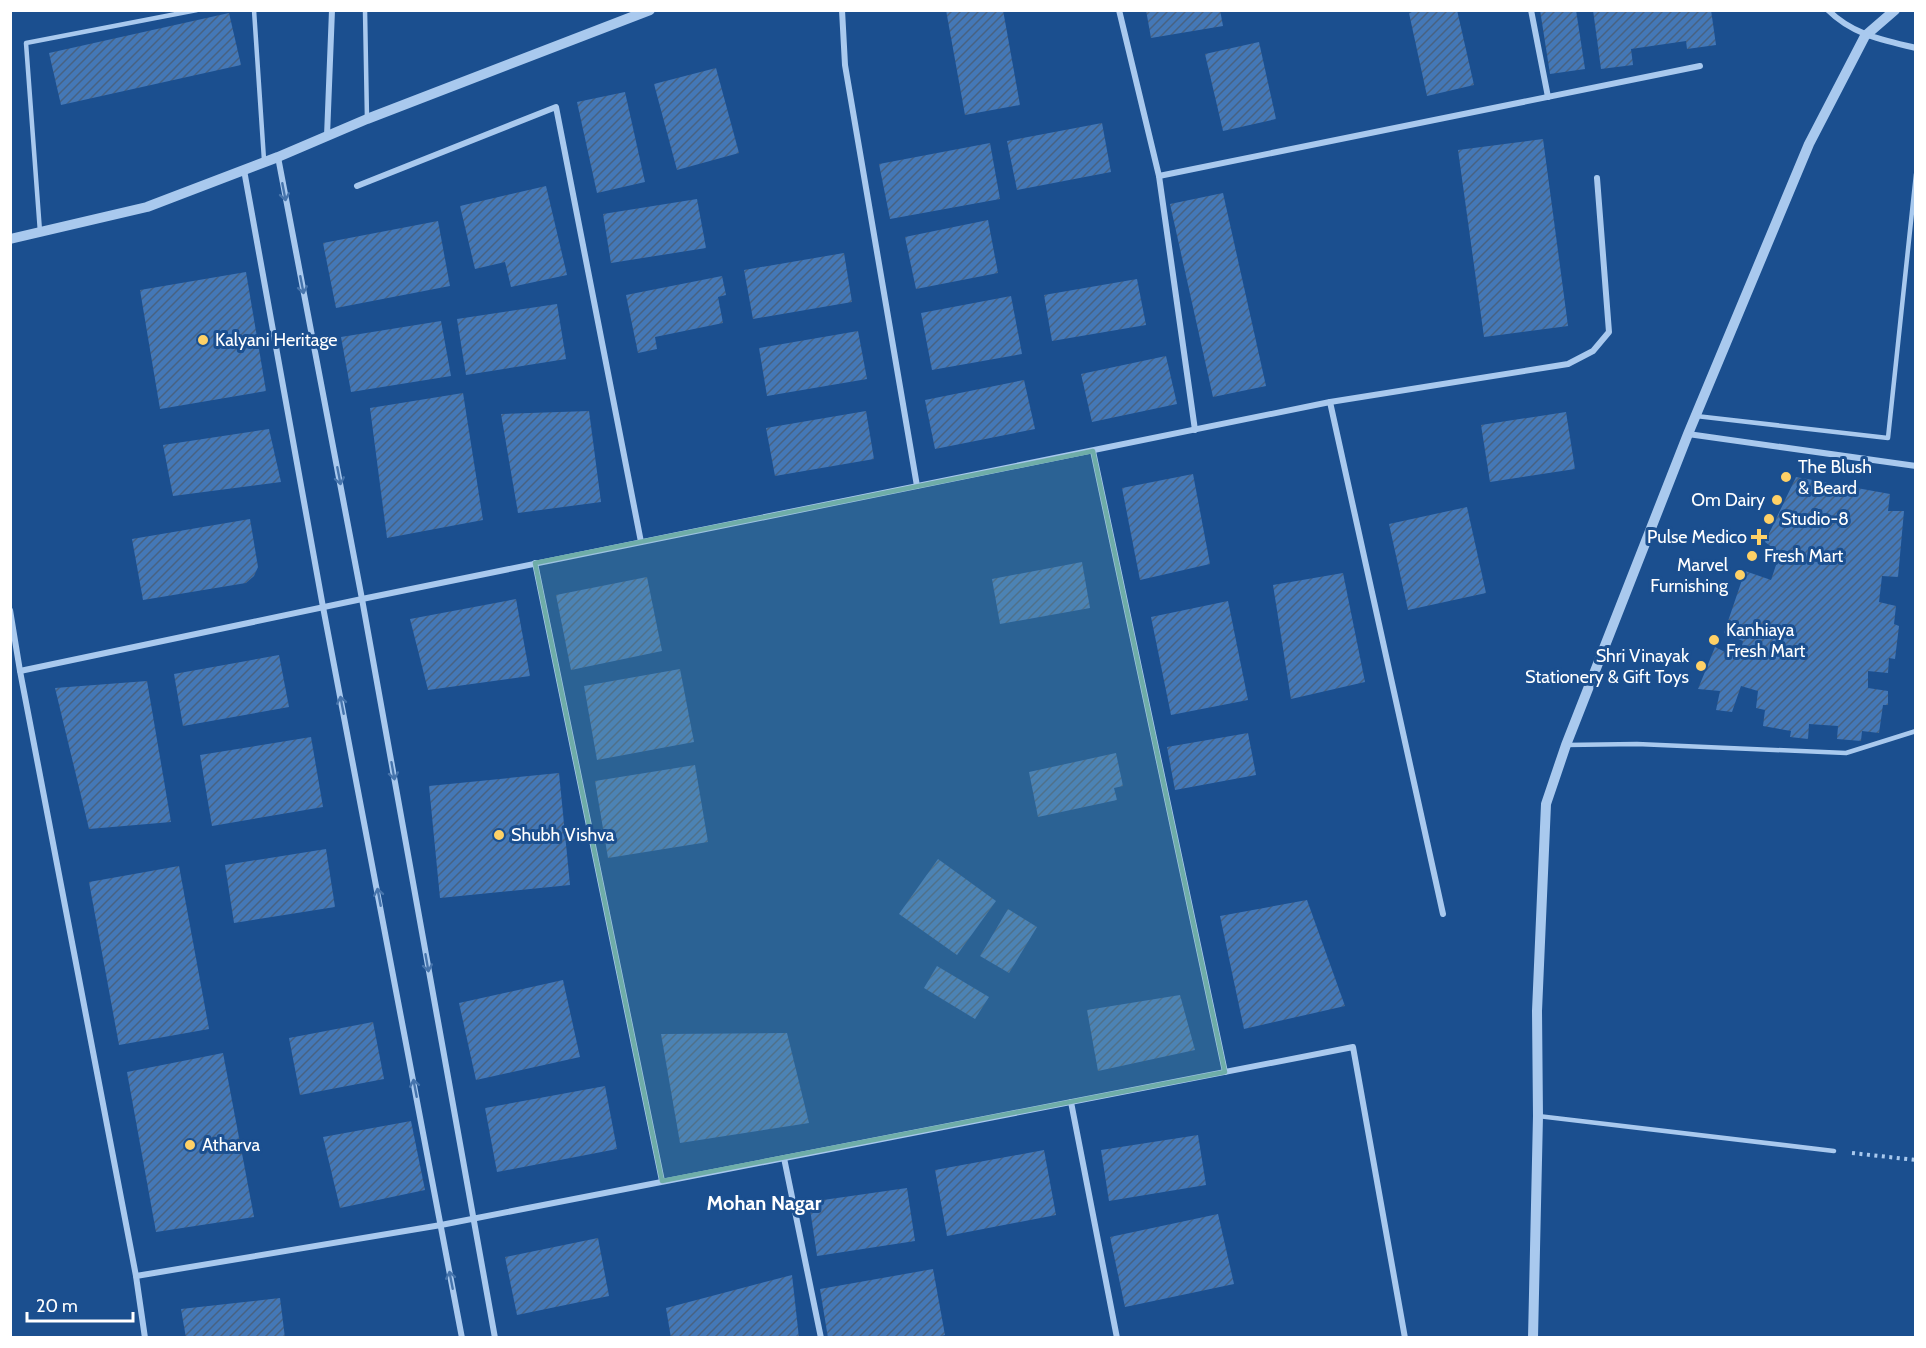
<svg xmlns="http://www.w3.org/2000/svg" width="1926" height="1348" font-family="Cabin,sans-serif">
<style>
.building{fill:url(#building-hatch)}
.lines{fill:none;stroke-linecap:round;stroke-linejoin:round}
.path{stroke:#a9c9ee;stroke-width:4;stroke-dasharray:3 4.5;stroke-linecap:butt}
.service{stroke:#a9c9ee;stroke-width:4.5}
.minor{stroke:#a9c9ee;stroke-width:6}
.tertiary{stroke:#a9c9ee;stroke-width:10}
.oneway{stroke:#4674ac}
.marked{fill:#6fada8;fill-opacity:0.2;stroke:#6fada8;stroke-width:4.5;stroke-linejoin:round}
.poi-dot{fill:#ffd166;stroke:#1b4f8f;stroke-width:2}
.labels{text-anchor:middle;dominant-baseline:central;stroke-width:6;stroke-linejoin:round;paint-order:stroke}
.poi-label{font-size:18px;fill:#fff;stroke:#1b4f8f;text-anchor:start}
.neighbourhood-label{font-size:20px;font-weight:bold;fill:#fff;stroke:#1b4f8f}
</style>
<defs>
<pattern id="building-hatch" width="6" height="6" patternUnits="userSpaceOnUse" patternTransform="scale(1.5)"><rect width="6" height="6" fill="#4478b7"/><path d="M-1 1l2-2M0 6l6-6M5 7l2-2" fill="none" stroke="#486282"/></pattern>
</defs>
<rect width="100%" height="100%" fill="#1b4f8f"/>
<!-- building -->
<g class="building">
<path d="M946 10H1003L1020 105 965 115Z"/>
<path d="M1146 10H1220L1223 26 1151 38Z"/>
<path d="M1418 10H1457L1474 85 1427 96 1409 13Z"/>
<path d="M1540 10H1576L1585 69 1550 74Z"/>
<path d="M1593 10H1711L1716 45 1687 49 1686 41 1631 49 1633 65 1601 69Z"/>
<path d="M229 13 241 65 61 105 49 53Z"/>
<path d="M1259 42 1276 119 1223 131 1205 54Z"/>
<path d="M716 68 739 153 677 170 654 84Z"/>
<path d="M625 92 645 182 597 193 577 102Z"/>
<path d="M1102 123 1111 172 1017 190 1007 141Z"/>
<path d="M1543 139 1568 326 1484 337 1458 150Z"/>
<path d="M990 143 1000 199 890 219 879 164Z"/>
<path d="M546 186 567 275 511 287 505 262 475 269 460 206Z"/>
<path d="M1223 193 1266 386 1213 397 1170 204Z"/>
<path d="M697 199 706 248 611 263 603 214Z"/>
<path d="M988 220 998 273 916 289 905 237Z"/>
<path d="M438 221 450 286 336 308 323 243Z"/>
<path d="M844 253 852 302 753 319 744 270Z"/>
<path d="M246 272 266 391 160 409 140 290Z"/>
<path d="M722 276 726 295 718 297 723 323 655 337 657 349 638 353 626 295Z"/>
<path d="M1137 279 1146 325 1052 341 1044 295Z"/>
<path d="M1011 296 1022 354 932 370 921 313Z"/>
<path d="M557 304 566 359 466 375 457 319Z"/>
<path d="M441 321 451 376 351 392 341 337Z"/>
<path d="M858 331 867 379 767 396 759 348Z"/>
<path d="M1166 356 1177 404 1092 422 1081 374Z"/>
<path d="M1024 380 1035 429 935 449 925 400Z"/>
<path d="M463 393 483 520 387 538 370 408Z"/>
<path d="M589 411 601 502 518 513 501 414Z"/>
<path d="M866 411 874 459 775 476 766 428Z"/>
<path d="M1566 412 1575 469 1490 482 1481 425Z"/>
<path d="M269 429 281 482 173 496 163 445Z"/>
<path d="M1193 474 1210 564 1140 580 1122 488Z"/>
<path d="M1796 477 1890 494 1888 511H1904L1898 577 1882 576 1879 602 1896 606 1894 624 1899 626 1895 659 1889 658 1888 673 1868 671V688L1888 691V705H1883L1879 733 1862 731 1861 741 1837 739 1838 726 1809 724 1808 739 1790 737 1791 731 1763 726 1765 710 1756 708 1758 691 1741 686 1732 712 1716 710 1720 691 1698 689 1715 647 1739 659 1743 641 1724 633 1745 571 1771 580 1780 553 1765 542Z"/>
<path d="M1467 507 1486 593 1408 610 1389 524Z"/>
<path d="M250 519 258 567 254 576 246 583 143 600 132 539Z"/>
<path d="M1082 562 1090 608 1000 624 992 579Z"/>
<path d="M1343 573 1365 682 1291 699 1273 585Z"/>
<path d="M647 577 662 651 571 670 556 595Z"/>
<path d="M516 599 530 676 428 690 410 619Z"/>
<path d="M1228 601 1248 700 1171 715 1151 617Z"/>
<path d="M279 655 289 707 183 726 174 674Z"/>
<path d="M680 669 694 742 597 760 584 686Z"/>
<path d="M147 681 171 822 89 829 55 688Z"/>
<path d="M1248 733 1256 775 1175 790 1167 747Z"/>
<path d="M311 737 323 807 212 826 200 755Z"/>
<path d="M1116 753 1123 786 1114 788 1117 800 1038 817 1029 772Z"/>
<path d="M695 765 708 842 608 858 595 781Z"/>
<path d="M559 773 570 885 440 898 429 786Z"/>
<path d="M326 849 335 907 234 923 225 865Z"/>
<path d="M938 859 996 901 957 955 899 914Z"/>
<path d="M179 866 209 1029 119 1045 89 882Z"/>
<path d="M1307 900 1345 1006 1244 1029 1220 916Z"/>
<path d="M1008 909 1037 927 1009 973 980 956Z"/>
<path d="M937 966 989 997 975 1019 924 988Z"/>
<path d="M563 980 580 1057 476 1080 459 1003Z"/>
<path d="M1180 995 1195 1050 1098 1071 1087 1010Z"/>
<path d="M373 1022 384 1079 300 1095 289 1038Z"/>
<path d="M787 1033 809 1123 680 1143 661 1034Z"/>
<path d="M223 1053 254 1217 156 1232 127 1072Z"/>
<path d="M605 1086 617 1149 497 1172 485 1108Z"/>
<path d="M411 1121 425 1190 340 1208 323 1137Z"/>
<path d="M1198 1135 1206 1185 1109 1201 1101 1150Z"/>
<path d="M1044 1150 1056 1215 947 1236 935 1170Z"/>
<path d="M907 1188 915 1241 817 1256 809 1202Z"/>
<path d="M1218 1214 1234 1284 1125 1307 1110 1237Z"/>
<path d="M598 1238 609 1296 517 1315 505 1257Z"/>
<path d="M933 1269 945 1335 933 1338H828L820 1289Z"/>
<path d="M792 1275 799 1338H671L666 1308Z"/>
<path d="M280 1298 285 1338H186L181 1309Z"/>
</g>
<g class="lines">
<!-- path -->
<path class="path" d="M1852 1153 1916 1160"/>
<!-- service -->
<g class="service">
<path d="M254 10 264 160"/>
<path d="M365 10 367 119"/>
<path d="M40 232 26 43 197 10"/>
<path d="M1696 416 1888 438 1916 174"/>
<path d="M1566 745 1637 744 1846 753 1916 731"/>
<path d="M1538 1116 1834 1151"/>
</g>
<!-- minor -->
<g class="minor">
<path d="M842 10 845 65 917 486"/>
<path d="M1119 10 1159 176 1195 430"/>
<path d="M1531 10 1548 97"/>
<path d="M1828 10C1853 35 1883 40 1916 48"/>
<path d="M327 136 332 10"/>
<path d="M278 157 362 599 495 1338"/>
<path d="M244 170 323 607 462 1338"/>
<path d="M1159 176 1700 66"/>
<path d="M357 186 556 107 641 542"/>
<path d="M1330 402 1443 914"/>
<path d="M1688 434 1916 466"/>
<path d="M1093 451 1225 1072"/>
<path d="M535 563 662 1181"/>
<path d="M10 610 20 671 136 1276 145 1338"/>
<path d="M20 671 362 599 1330 402 1568 364 1593 351 1609 332 1597 178"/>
<path d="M1071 1102 1117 1338"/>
<path d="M784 1158 821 1338"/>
<path d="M136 1276 441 1225 1353 1047 1405 1338"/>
</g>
<!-- tertiary -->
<g class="tertiary">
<path d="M10 239 147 207 278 157 367 119 650 10"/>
<path d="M1533 1338 1538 1116 1537 1011 1546 804 1566 745 1688 434 1809 144 1865 36 1895 10"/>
</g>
</g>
<!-- one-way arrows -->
<defs><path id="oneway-shaft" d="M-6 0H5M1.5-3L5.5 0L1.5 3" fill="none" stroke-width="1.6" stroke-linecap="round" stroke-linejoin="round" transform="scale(1.5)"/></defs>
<g class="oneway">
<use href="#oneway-shaft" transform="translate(284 192) rotate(79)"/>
<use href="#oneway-shaft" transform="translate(302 285) rotate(79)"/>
<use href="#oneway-shaft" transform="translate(339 476) rotate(79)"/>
<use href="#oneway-shaft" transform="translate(342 705) rotate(-101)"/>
<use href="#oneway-shaft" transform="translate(393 771) rotate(80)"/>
<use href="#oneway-shaft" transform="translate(379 897) rotate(-101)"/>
<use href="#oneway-shaft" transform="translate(427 963) rotate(80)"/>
<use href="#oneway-shaft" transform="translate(415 1088) rotate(-101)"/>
<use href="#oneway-shaft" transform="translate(451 1280) rotate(-101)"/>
</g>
<!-- marked area -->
<path class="marked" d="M1093 451 1225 1072 662 1181 535 563Z"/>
<!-- markers -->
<g class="poi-dot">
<circle cx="203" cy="340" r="6"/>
<circle cx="1786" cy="477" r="6"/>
<circle cx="1777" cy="500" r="6"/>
<circle cx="1769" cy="519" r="6"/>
<path d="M1756 528h6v6h6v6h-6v6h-6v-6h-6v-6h6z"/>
<circle cx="1752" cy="556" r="6"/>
<circle cx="1740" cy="575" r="6"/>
<circle cx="1714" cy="640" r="6"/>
<circle cx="1701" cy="666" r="6"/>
<circle cx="499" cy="835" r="6"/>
<circle cx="190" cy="1145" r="6"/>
</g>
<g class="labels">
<!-- poi labels -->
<g class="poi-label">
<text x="215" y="340">Kalyani Heritage</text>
<text x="1798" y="467">The Blush<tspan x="1798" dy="21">&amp; Beard</tspan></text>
<text x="1765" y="500" text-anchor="end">Om Dairy</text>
<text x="1781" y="519">Studio-8</text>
<text x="1747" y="537" text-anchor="end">Pulse Medico</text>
<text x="1764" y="556">Fresh Mart</text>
<text x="1728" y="565" text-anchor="end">Marvel<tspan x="1728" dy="21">Furnishing</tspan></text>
<text x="1726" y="630">Kanhiaya<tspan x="1726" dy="21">Fresh Mart</tspan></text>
<text x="1689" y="656" text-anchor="end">Shri Vinayak<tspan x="1689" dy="21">Stationery &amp; Gift Toys</tspan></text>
<text x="511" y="835">Shubh Vishva</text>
<text x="202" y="1145">Atharva</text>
</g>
<!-- neighbourhood labels -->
<g class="neighbourhood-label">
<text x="764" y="1203">Mohan Nagar</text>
</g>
</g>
<!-- border -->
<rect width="1926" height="1348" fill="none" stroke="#ffffff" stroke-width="24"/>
<!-- scale -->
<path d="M27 1312v9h106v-9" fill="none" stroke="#ffffff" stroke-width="3"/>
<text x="36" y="1312" font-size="18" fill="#ffffff" stroke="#1b4f8f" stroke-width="4.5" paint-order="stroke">20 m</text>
</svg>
